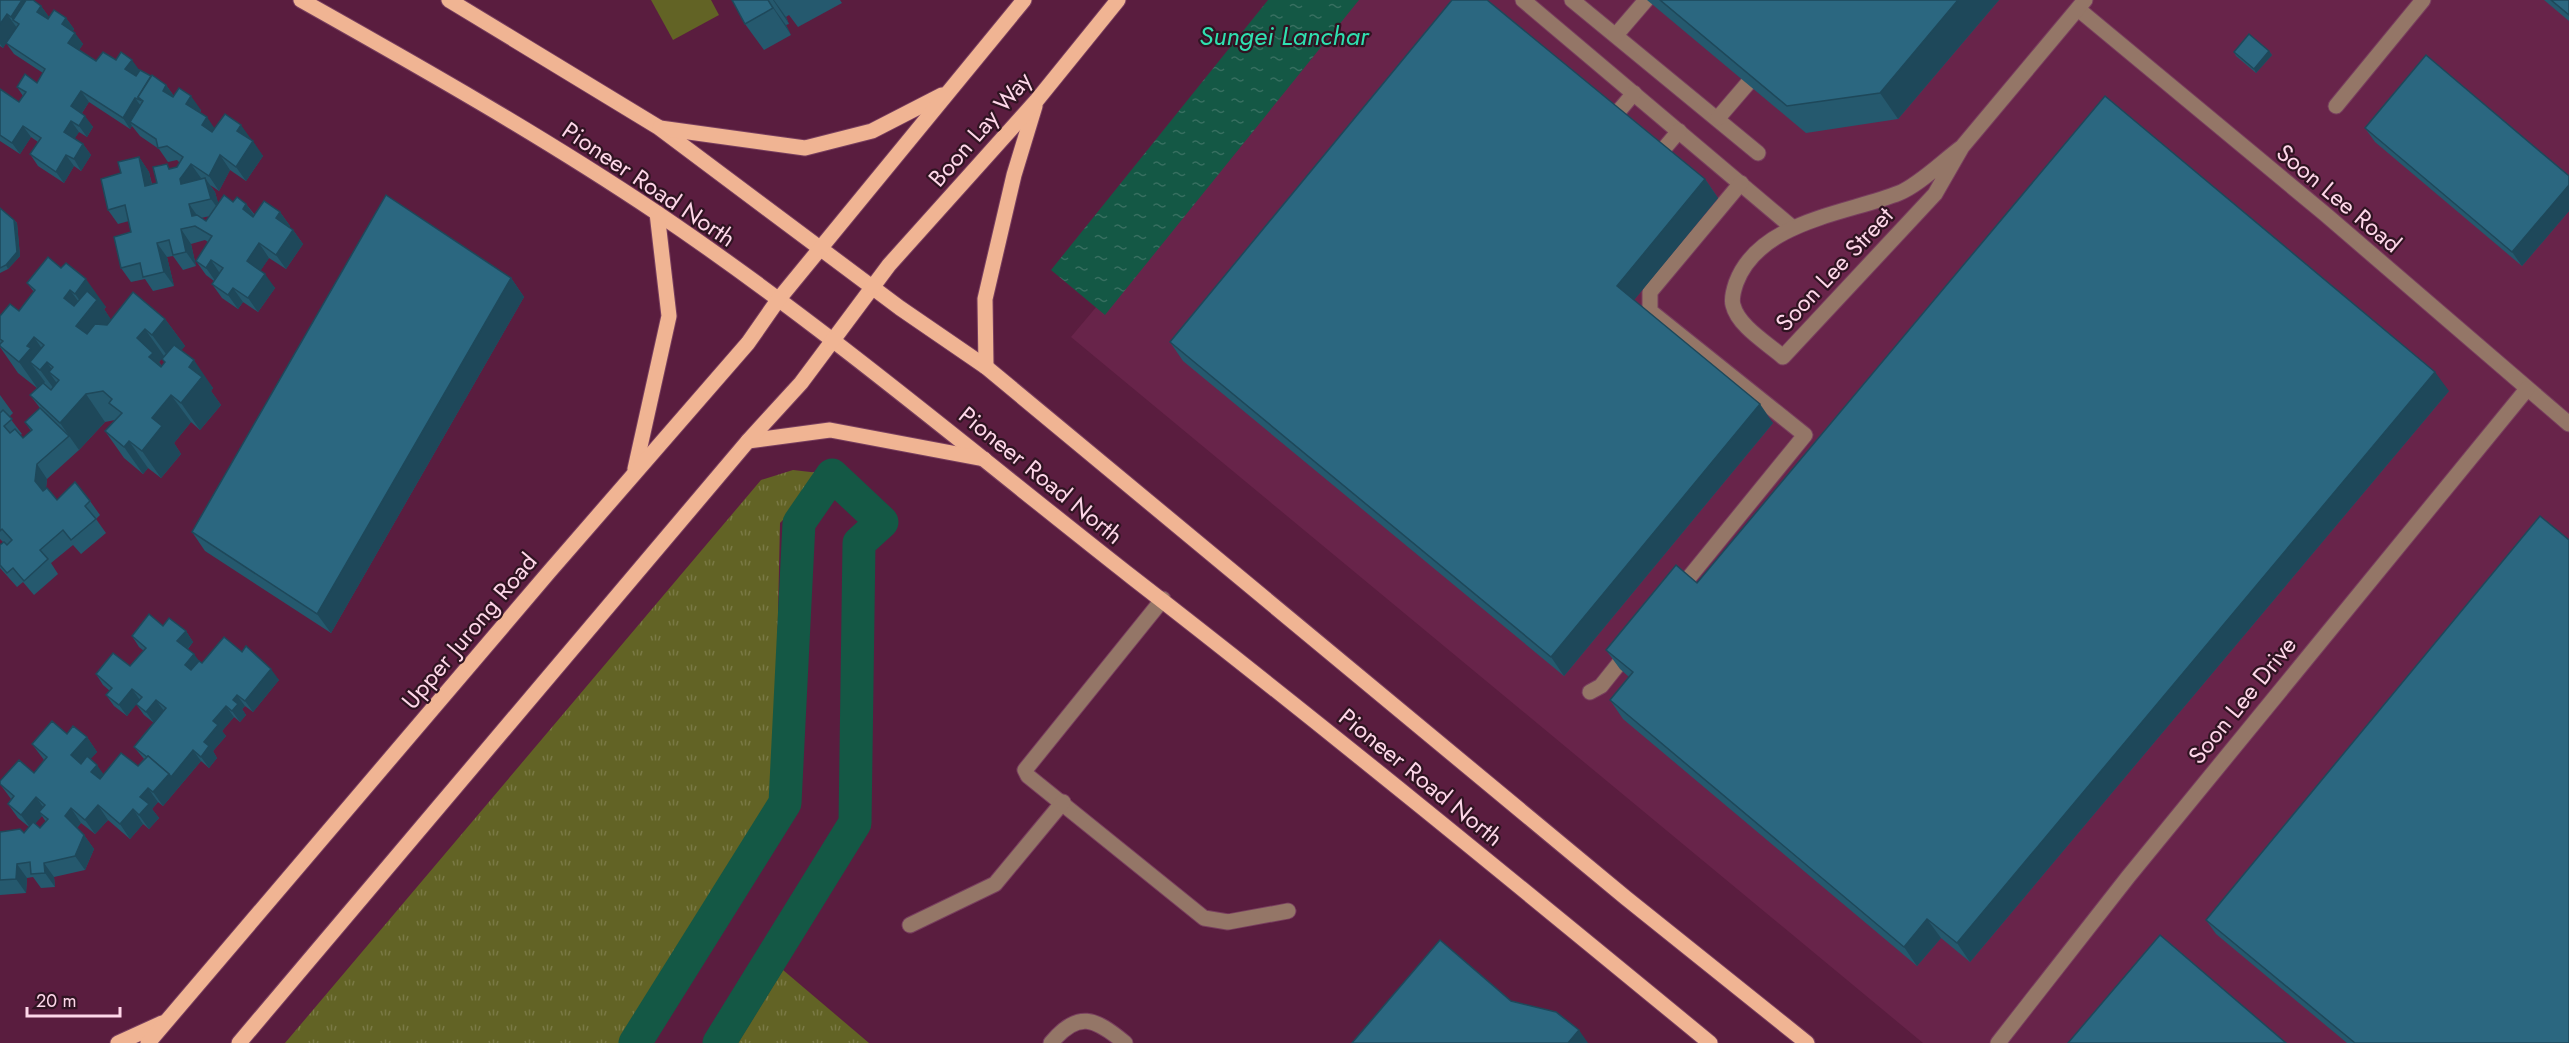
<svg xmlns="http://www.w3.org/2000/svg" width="2569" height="1043" font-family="Jost,sans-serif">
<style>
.built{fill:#68244a}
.grass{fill:url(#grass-tufts)}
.park{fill:#626325}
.water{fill:url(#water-ripples)}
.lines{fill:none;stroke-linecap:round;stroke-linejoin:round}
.canal{stroke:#145845;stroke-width:33}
.minor-casing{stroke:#783e5e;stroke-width:17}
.major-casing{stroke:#783e5e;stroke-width:17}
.minor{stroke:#947667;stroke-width:15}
.major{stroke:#f0b493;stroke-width:15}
.wall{fill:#25596e;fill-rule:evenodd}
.shaded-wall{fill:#1e485a}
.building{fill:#2b6780;stroke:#1e485a;stroke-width:1.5}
.labels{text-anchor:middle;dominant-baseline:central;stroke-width:4.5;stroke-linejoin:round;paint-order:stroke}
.street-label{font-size:24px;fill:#fed7e9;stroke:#301422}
.water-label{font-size:26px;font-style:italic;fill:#2fe0b0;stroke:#301422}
</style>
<defs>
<pattern id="grass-tufts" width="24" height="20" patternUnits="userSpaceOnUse" patternTransform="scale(1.5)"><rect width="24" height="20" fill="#626325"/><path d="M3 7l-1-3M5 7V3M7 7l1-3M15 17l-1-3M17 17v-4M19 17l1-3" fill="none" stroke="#7a7945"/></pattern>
<pattern id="water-ripples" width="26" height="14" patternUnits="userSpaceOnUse" patternTransform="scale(1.5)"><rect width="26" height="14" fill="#145845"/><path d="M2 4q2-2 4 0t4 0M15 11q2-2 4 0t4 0" fill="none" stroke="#376f60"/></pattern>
</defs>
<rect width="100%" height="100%" fill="#5a1d3f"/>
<!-- built -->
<path class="built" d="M1354 0H2569V1043H1923L1071 337Z"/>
<!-- grass -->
<g class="grass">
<path d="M793 470 828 474 780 523 774 797 620 1043H285L761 480Z"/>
<path d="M783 970 869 1043H738Z"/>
</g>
<!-- park -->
<path class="park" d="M651 0H711L719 15 673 40Z"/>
<!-- water -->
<path class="water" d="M1268 0H1359L1105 315 1051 270Z"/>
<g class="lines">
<!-- canal -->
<path class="canal" d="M635 1043 785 803 799 523 832 475 882 522 859 543 855 823 719 1043"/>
<!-- minor casing -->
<g class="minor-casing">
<g id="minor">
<path d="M1523 0 1793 228"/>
<path d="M1572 0 1758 153"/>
<path d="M2078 9 2325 214 2569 424"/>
<path d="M1616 35 1646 0"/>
<path d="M2336 106 2423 0"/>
<path d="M1718 118 1761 68"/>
<path d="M1607 125 1634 93"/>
<path d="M1962 147C1944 160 1919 185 1899 193 1846 214 1759 221 1736 283 1734 289 1731 298 1733 305 1738 326 1767 343 1783 357L1935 194 1962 147 2085 0"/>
<path d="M1656 158 1679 131"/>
<path d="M1678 591 1805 435 1650 311V292L1741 183"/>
<path d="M1163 599 1025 770 1028 776 1204 918 1228 922 1288 911"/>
<path d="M1590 692 1601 686 1629 651"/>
<path d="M910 925 995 884 1063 802"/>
<path d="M1051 1043C1078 1010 1095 1018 1125 1043"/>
<path d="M1998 1043 2128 877 2527 389"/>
</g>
</g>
<!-- major casing -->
<g class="major-casing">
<g id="major">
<path d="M301 0C422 68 542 136 657 213 823 325 976 455 1133 578 1328 729 1519 886 1710 1043"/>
<path d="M449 0 658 127 900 308 986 367 1626 898 1807 1043"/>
<path d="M660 128 805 148 872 131 942 95"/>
<path d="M986 367 985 299 1014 175 1035 106"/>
<path d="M748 441 830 430 984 459"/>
<path d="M635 469 669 316 657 213"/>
<path d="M118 1043 162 1023"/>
<path d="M148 1043 549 572 748 343 778 300 1024 0"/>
<path d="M239 1043 748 441 801 383 889 265 1037 100 1118 0"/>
</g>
</g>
<!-- minor -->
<use href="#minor" class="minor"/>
<!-- major -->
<use href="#major" class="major"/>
</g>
<!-- wall -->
<g class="wall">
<path d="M0 0 41 6 49 17 66 18 74 29 73 31 83 44 79 50 96 61 116 60 140 70 166 85 174 96 201 110 200 113 215 129 251 139V140L263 156 246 181 230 170 219 191 210 185 215 192 218 203 233 202 246 204 255 215 280 212 290 226 289 227 293 230 303 244 286 269 269 258 260 271 275 288 258 312 243 302 238 309 222 298 212 284 214 281 206 275 196 261 208 242 205 240 191 244 196 266 183 270 173 256 167 257 174 286 153 291 145 279 131 282 121 268 131 232 129 221 118 224 108 210 121 173 139 157 149 172 152 184 157 183 171 169 177 167 180 163 177 160 168 162 159 149 140 136 132 126 130 129 89 102 82 113 93 127 87 137 79 132 74 139 83 144 91 155 81 171 74 166 64 183 38 166 30 154 38 142 31 137 20 154 0 141V89L19 102 23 96 17 87 37 83 43 73 14 54 6 43 3 48 0 46ZM210 216 206 221 201 218Z"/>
<path d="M732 0H840L842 3 798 27 789 15 786 17 789 24 786 25 791 35 764 50 745 24Z"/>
<path d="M1647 0H1999L1898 119 1806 133Z"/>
<path d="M2544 0H2569V21Z"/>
<path d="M2269 51 2272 55 2256 73 2236 56 2234 52Z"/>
<path d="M2365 128 2569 176V211L2522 266 2375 142Z"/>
<path d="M1705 179 1718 198 1634 300 1773 423 1564 676 1183 361 1170 342Z"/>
<path d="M0 208 14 220 17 223 20 256 8 269 0 273Z"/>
<path d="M48 257 106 307 104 309 111 320 165 319 185 346 181 350 213 388 211 391 221 405 200 430 191 422 174 443 181 454 161 478 148 468 143 474 124 458 105 431 115 420 105 422 79 450 47 479 46 489 57 500 90 501 100 515 96 519 106 533 81 554 73 545 51 563 58 574 34 595 23 582 17 587 0 568V545L3 542 0 539V395L13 413 9 417 22 434 20 435 23 438 31 431 25 422 40 408 30 395 37 388 18 373 0 347V316L19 311 34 292 27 283ZM164 356 162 359 165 363 162 366 159 362Z"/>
<path d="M511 278 524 297 331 633 205 551 192 532Z"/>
<path d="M2449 391 1970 962 1941 938 1917 966 1623 719 1610 700 1629 677 1620 669 1606 650 1697 583Z"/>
<path d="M163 626 186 631 193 642 188 649 199 661 202 663 242 652 279 680 253 712 245 706 242 709 246 715 240 722 234 717 222 731 226 736 213 751 217 758 209 768 201 761 163 806 158 802 152 809 159 818 149 829 143 824 130 839 108 820 95 834 81 823 77 828 84 835 94 849 85 870 54 877 55 887 41 888 33 877 27 878 26 893 0 895V832L24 833 29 827 18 818 8 804 11 799 0 784V781L34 773 44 760 32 744 67 734 87 737 97 752 90 759 103 775 138 766 144 759 134 747 154 723 144 715 136 704 127 716 114 706 106 695 110 691 103 685 96 674 130 666 144 651 139 647 132 636ZM42 816 46 822 40 828 35 823Z"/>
<path d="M2206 920 2569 1043H2347L2216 934Z"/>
</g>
<!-- shaded-wall -->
<g class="shaded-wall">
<path d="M22 0H31L19 24 13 20 11 17Z"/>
<path d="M768 0 786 25 791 35 773 8Z"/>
<path d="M773 0H774L786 17 789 24Z"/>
<path d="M1958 0H1999L1898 119 1880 93Z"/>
<path d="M41 6 49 17 45 24 37 12Z"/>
<path d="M7 14 17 28 3 48 0 44V24Z"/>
<path d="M66 18 74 29 70 36 62 24Z"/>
<path d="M75 33 83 44 76 55 68 43Z"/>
<path d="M2269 51 2272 55 2256 73 2254 69Z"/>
<path d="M132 60 140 71 133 81 125 69Z"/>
<path d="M166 85 176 99 163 91Z"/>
<path d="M81 91 89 102 79 117 71 106Z"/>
<path d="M191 96 201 110 196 118 186 104Z"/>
<path d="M135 98 143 109 130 122 132 126 130 129 123 118Z"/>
<path d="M85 116 93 127 87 137 79 126Z"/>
<path d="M207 117 217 132 212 139 202 125Z"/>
<path d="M71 121 79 132 72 143 64 132Z"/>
<path d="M241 125 251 139 247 146 237 131Z"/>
<path d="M23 126 31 137 20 154 12 143Z"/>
<path d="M253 141 263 156 246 181 236 167Z"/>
<path d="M83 144 91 155 81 171 74 159Z"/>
<path d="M66 155 74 166 64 183 56 172Z"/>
<path d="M220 155 230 170 219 191 209 176Z"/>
<path d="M139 157 149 172 155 200 145 186Z"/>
<path d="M191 164 201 178 190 193 181 184 180 179Z"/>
<path d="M205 178 215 192 221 213 211 199Z"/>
<path d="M1705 179 1718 198 1630 305 1617 286Z"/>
<path d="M2569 185V211L2522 266 2512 252Z"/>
<path d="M189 204 199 218 192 216Z"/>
<path d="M246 204 256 218 253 223 243 209Z"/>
<path d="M280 212 290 226 286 232 276 218Z"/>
<path d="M14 220 17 223 20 256 8 269 6 265Z"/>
<path d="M181 229 191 244 196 266 186 252Z"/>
<path d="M293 230 303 244 286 269 276 255Z"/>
<path d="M157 243 167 257 174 286 164 272Z"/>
<path d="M259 243 269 258 257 276 247 261Z"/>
<path d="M211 260 221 275 216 282 206 268Z"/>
<path d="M265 274 275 288 258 312 248 298Z"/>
<path d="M511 278 524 297 331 633 317 614Z"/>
<path d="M86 279 106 307 104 309 116 327 96 353 76 326 64 298 70 290 87 313 88 312 75 294Z"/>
<path d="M233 288 243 302 238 309 228 295Z"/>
<path d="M165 319 185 346 172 362 152 335Z"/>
<path d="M145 329 164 356 159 362 172 381 168 385 137 338Z"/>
<path d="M34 337 53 365 47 362 66 390 59 380 49 372 63 392 60 397 40 370 30 362 45 382 38 389 19 362 27 346Z"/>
<path d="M194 360 213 388 211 391 221 405 200 430 181 403 189 367Z"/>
<path d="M2435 372 2449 391 1970 962 1957 943Z"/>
<path d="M86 394 105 422 79 450 60 423Z"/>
<path d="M171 395 191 422 174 443 181 454 161 478 142 451 152 418Z"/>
<path d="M1760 404 1773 423 1564 676 1551 657Z"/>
<path d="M129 441 148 468 143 474 124 447Z"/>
<path d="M37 464 47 479 45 496 35 481Z"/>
<path d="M186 631 193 642 185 652 177 641Z"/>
<path d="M194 654 202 665 193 676 185 665Z"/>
<path d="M271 669 279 680 253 712 245 701Z"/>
<path d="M132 689 140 700 127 716 119 705Z"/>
<path d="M237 695 245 706 242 709 246 715 240 722 232 711 233 700Z"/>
<path d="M156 700 164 711 154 723 146 712Z"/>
<path d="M226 706 234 717 222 731 226 736 213 751 217 758 209 768 201 757 204 742 213 721Z"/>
<path d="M87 737 97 752 81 770 71 755Z"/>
<path d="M193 750 201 761 163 806 153 792 169 774Z"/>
<path d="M97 765 107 779 101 786 91 772Z"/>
<path d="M148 788 158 802 152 809 159 818 149 829 139 815 140 797Z"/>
<path d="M36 797 46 811 39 812 42 816 31 829 21 815Z"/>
<path d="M98 805 108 820 95 834 85 820Z"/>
<path d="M71 808 81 823 75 830 65 816Z"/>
<path d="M133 809 143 824 130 839 120 824Z"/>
<path d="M84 835 94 849 85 870 75 856Z"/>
<path d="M44 863 54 877 55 887 45 873Z"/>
<path d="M17 864 27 878 26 893 16 879Z"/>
<path d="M1927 919 1941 938 1917 966 1904 947Z"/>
<path d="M1579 1030 1588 1043H1568Z"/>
</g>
<!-- building -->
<g class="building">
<path d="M0 0H22L11 17 7 14 0 24Z"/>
<path d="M26 0H33L41 6 37 12 48 19 54 10 66 18 62 24 75 33 68 43 96 61 103 52 116 60 121 52 132 60 125 69 136 76 140 70 151 76 138 97 140 100 135 98 123 118 81 91 71 106 85 116 79 126 71 121 64 132 83 144 74 159 66 155 56 172 30 154 41 138 23 126 12 143 0 135V89L19 102 26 92 17 87 25 74 37 83 45 69 6 43 19 24 13 20Z"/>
<path d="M732 0H768L773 8 745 24Z"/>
<path d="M1452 0H1487L1705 179 1617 286 1760 404 1551 657 1170 342Z"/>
<path d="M1660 0H1958L1880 93 1787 106Z"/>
<path d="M2551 0H2569V15Z"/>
<path d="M2249 34 2269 51 2254 69 2234 52Z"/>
<path d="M2426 55 2569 176V185L2512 252 2365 128Z"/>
<path d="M152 75 166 85 163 91 173 97 179 88 191 96 186 104 207 117 202 125 212 132 225 114 241 125 237 131 253 141 236 167 220 155 209 176 191 164 180 179 181 184 205 178 211 199 189 204 192 216 197 215 206 221 224 195 233 202 237 197 246 204 243 209 253 217 264 201 280 212 276 218 293 230 276 255 259 243 247 261 265 274 248 298 233 288 228 295 212 284 223 268 211 260 206 268 196 261 212 236 195 226 181 229 186 252 173 255 169 240 157 243 164 272 143 277 140 263 121 268 114 237 131 232 125 205 108 210 101 179 121 173 118 162 139 157 145 186 157 183 153 167 167 164 169 169 177 167 183 157 167 146 158 148 156 139 130 122 143 101 138 97Z"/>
<path d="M2105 96 2435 372 1957 943 1927 919 1904 947 1610 700 1633 672 1606 650 1676 565 1697 583Z"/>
<path d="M386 195 511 278 317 614 192 532Z"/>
<path d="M0 208 14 220 17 252 6 265 0 268Z"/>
<path d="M48 257 61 268 66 263 86 279 75 294 70 290 64 298 74 306 87 291 97 300 76 326 87 334 95 324 107 325 133 292 165 319 152 335 145 329 137 338 153 353 149 357 161 367 165 362 162 359 174 345 194 360 189 367 202 377 181 403 171 395 152 418 162 426 142 451 129 441 124 447 105 431 122 413 109 403 112 399 103 391 86 394 60 423 30 395 43 383 51 390 59 380 49 372 53 367 47 362 40 370 30 362 44 345 34 337 27 346 31 348 19 362 0 346V344L3 341 0 339V316L10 304 19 311 35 290 27 283Z"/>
<path d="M40 408 69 436 37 464 35 481 43 491 47 488 57 500 75 482 90 501 85 506 96 519 71 540 63 530 40 550 48 559 24 581 13 568 7 573 0 565V545L4 542 7 545 12 540 2 529 0 531V413L3 410 12 419 4 426 10 433 15 429 23 438 32 430 25 422Z"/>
<path d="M2540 516 2569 540V1043H2355L2206 920Z"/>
<path d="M149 614 163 626 169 618 186 631 177 641 194 654 185 665 191 670 199 661 202 663 224 637 242 652 246 646 271 669 245 701 237 695 233 700 238 704 232 711 226 706 213 721 218 725 204 742 209 746 201 757 193 750 171 777 169 774 148 756 147 757 134 747 166 708 156 700 146 712 136 704 142 697 132 689 119 705 106 695 112 688 96 674 113 653 130 666 146 648 132 636Z"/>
<path d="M52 721 67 734 73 726 87 737 71 755 81 764 87 756 97 765 91 772 100 779 121 753 138 766 148 756 169 774 153 792 148 788 140 797 149 804 139 815 133 809 120 824 98 805 85 820 71 808 65 816 84 835 75 856 44 863 45 873 31 874 30 862 17 864 16 879 0 880V832L20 829 24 833 33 822 40 828 48 819 39 812 45 805 36 797 21 815 8 804 14 796 0 784V781L19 760 34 773 47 757 32 744Z"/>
<path d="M2160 935 2286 1043H2068Z"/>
<path d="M1440 940 1511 1001 1556 1012 1579 1030 1568 1043H1352Z"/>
</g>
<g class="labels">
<!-- street labels -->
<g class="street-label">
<text transform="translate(980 129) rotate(-49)">Boon Lay Way</text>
<text transform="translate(649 184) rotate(34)">Pioneer Road North</text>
<text transform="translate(2339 198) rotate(40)">Soon Lee Road</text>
<text transform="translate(1834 269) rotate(-47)">Soon Lee Street</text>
<text transform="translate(1041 475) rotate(39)">Pioneer Road North</text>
<text transform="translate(469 631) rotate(-50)">Upper Jurong Road</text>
<text transform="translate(2242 700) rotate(-51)">Soon Lee Drive</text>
<text transform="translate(1421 777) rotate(39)">Pioneer Road North</text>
</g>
<!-- water labels -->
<g class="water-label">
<text x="1284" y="36">Sungei Lanchar</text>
</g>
</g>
<!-- scale -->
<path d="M27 1007v9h93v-9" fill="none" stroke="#fed7e9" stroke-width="3"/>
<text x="36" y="1007" font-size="18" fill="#fed7e9" stroke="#301422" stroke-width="4.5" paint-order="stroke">20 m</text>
</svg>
